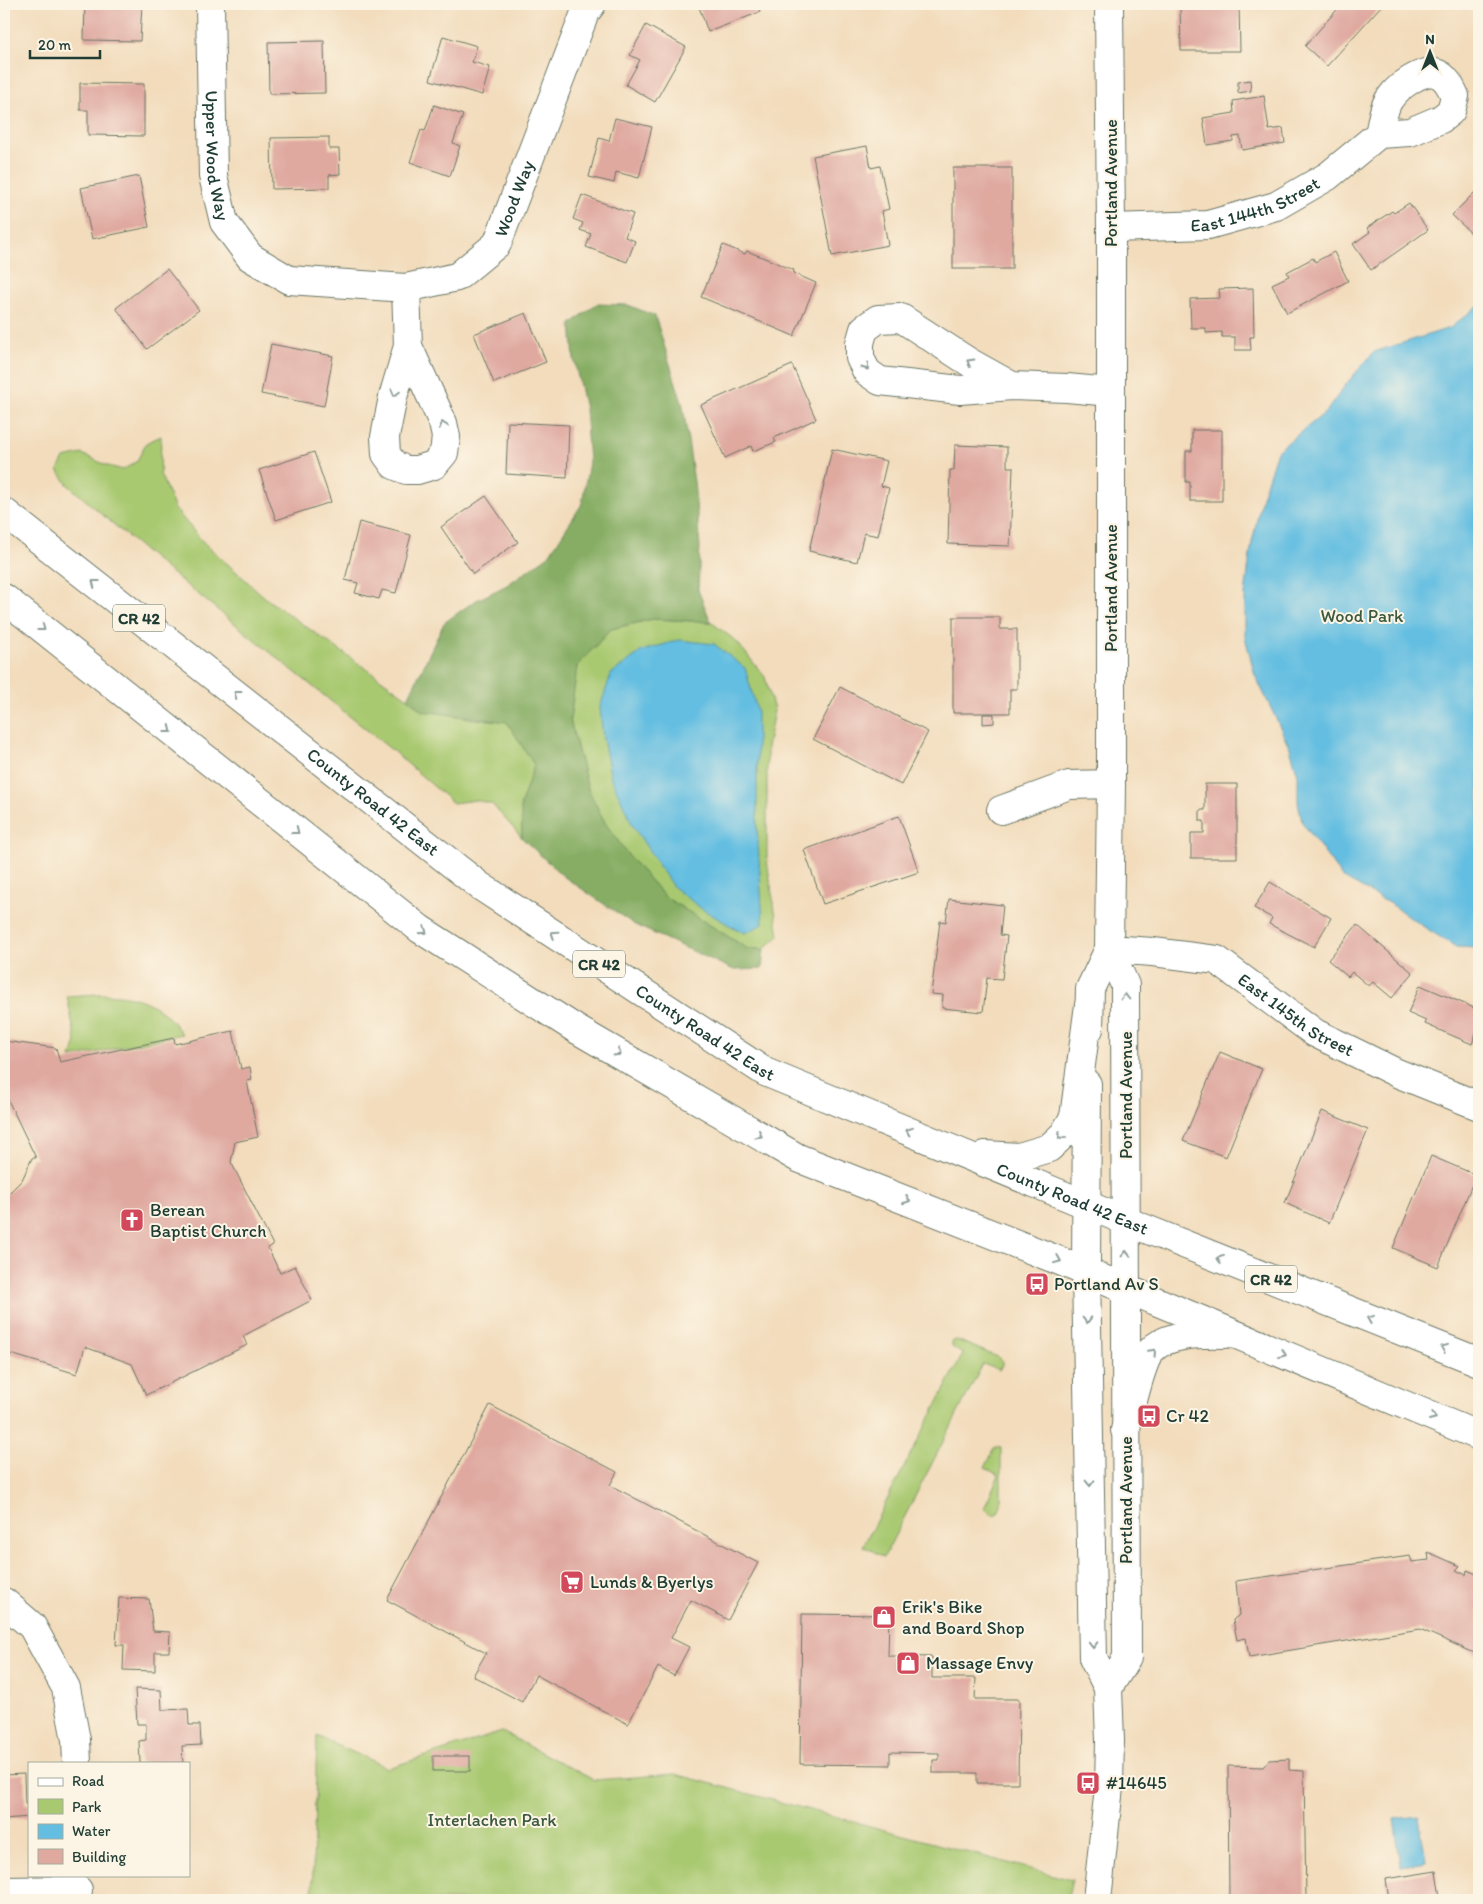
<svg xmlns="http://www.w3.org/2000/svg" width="1483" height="1904" font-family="Itim,sans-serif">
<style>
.green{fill:#a9c971;stroke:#648352}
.forest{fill:#86ad63;stroke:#52754c}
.water{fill:#63bee1;stroke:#417e8a}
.building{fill:#dfa9a0}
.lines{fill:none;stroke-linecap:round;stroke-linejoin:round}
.minor-casing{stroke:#697564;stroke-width:30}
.highway-casing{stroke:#697564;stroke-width:30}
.minor{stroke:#fff;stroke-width:28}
.highway{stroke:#fff;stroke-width:28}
.oneway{stroke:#8f9e9a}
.labels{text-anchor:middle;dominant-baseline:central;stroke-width:4;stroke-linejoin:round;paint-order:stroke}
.shield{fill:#fcf5e5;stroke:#617469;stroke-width:1}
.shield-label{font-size:16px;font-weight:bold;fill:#1f3d34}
.street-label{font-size:18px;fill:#1f3d34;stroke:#fcf5e5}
.park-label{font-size:18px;fill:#3b5940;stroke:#fcf5e5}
.poi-label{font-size:18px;fill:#1f3d34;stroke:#fcf5e5;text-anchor:start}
</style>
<rect width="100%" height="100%" fill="#fcf5e5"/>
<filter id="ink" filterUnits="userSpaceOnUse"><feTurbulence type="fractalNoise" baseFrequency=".02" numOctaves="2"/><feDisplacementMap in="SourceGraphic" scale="10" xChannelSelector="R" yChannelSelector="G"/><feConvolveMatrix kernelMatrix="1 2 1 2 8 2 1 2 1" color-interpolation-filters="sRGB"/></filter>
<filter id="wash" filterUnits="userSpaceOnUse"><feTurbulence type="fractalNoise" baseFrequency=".0096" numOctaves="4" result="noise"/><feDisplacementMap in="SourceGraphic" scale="20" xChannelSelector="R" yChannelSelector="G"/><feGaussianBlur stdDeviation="1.12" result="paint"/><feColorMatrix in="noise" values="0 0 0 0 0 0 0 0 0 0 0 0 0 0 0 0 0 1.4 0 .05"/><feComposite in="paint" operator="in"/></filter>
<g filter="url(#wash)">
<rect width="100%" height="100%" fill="#f2dcbc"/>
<!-- green -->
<g class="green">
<path d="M161 436 160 474 175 509 204 543 268 600 408 698 422 711 443 713 473 719 507 721 535 765 521 804 522 838 492 804 476 800 453 803 393 751 148 554 68 485 58 470 64 458 82 454 108 466 123 470 137 461 146 443Z"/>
<path d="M653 619 711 622 736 641 765 677 774 710 767 748V861L779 936 764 949H748L665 897 631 859 605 823 588 789 570 720 577 666 611 629Z"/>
<path d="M97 994C136 994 159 1001 182 1034L71 1058 76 1041 67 996Z"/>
<path d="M957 1340 998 1357 1002 1361V1365L999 1370 983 1364 884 1557 863 1546 963 1354 953 1348 951 1341Z"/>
<path d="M995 1447 1001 1448V1505L998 1513 993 1515 984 1508 999 1475 985 1468Z"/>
<path d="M502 1732 594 1780 675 1774 1072 1880 1067 1900H312L317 1736 388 1768Z"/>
</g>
<!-- forest -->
<path class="forest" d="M596 304 628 305 655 316 683 406 694 482 700 546 698 590 711 622 653 619 611 629 577 666 570 720 588 789 605 823 631 859 665 897 748 949H764L762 969 734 970 635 925 563 876 522 838 521 804 534 765 507 722 422 711 408 698 444 623 473 602 507 585 549 555 582 504 589 462 585 409 574 359 571 324Z"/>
<!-- water -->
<g class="water">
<path d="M1479 305V948L1456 947 1421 925 1394 906 1342 877 1302 822 1298 802V775L1290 748 1255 675 1245 637V595L1251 547 1262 497 1277 451 1326 412 1347 383 1374 352 1450 328Z"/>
<path d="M679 640 714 644 745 668 757 710V827L763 924 745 933 729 925 702 909 673 887 633 826 611 778 603 739 600 707 611 674 642 651Z"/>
<path d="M1419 1816 1426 1862 1401 1866 1394 1819Z"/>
</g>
<g id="blocks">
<!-- building -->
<g class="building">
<path d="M85 4H142L140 41 84 40Z"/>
<path d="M698 4H757L760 12 708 32Z"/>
<path d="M1180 4H1239L1240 51H1181Z"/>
<path d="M1342 4 1382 5 1327 66 1305 46Z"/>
<path d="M646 25 686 47 655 102 626 85 640 60 630 55Z"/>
<path d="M443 36 477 46 472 62 490 67 482 95 430 80Z"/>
<path d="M324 41 325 93 269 94 268 42Z"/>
<path d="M1250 80 1251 91 1238 93V82Z"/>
<path d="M80 83 144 84V136L88 135V110H80Z"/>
<path d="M1264 96 1269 130 1283 128 1285 143 1242 150 1240 136 1233 137V141L1207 145 1203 118 1234 113 1233 101Z"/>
<path d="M434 105 463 115 453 143 460 146 450 176 410 162 421 130 425 131Z"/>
<path d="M615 118 652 127 639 178 616 172 614 183 589 177 599 138 609 141Z"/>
<path d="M329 137V149H339L340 174 329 175V188L272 189 271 138Z"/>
<path d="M867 146 871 168 880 166 889 209 882 211 888 245 832 256 813 156Z"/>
<rect x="953" y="168" width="59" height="101"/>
<path d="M139 176 149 227 92 239 81 188Z"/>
<path d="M1479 188V235L1476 238 1452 215Z"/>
<path d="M582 195 633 214 625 237 635 241 627 262 586 247 591 234 580 230 583 223 573 219Z"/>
<path d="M1409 203 1428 230 1371 270 1353 244 1370 232 1367 228 1392 211 1394 213Z"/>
<path d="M723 245 745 254 747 251 794 270 793 273 816 283 794 336 701 297Z"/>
<path d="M1334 252 1348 281 1287 313 1272 284 1289 276 1287 272 1313 258 1315 262Z"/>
<path d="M167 269 199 310 147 349 116 308Z"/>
<path d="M1253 288 1254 337H1250L1251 350H1235V337H1222V332L1206 333V328H1191L1190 299 1220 298 1219 289Z"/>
<path d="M526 313 546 362 494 383 474 334Z"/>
<path d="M271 344 333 356 324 406 261 394Z"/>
<path d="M792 365 816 419 774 438 776 442 753 451 751 446 725 458 701 405Z"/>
<path d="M508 422 569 425 567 478 506 474Z"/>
<path d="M1192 430H1222V501H1190V482H1186V451H1192Z"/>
<path d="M955 445 1007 447V467H1013L1010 546 948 544 950 470H954Z"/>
<path d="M832 449 887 461 881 486 889 488 878 536 864 533 857 562 809 551Z"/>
<path d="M314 452 331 502 276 520 259 470Z"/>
<path d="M486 496 518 542 473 574 441 527Z"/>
<path d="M359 522 411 535 396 593 382 590 379 599 355 593 358 583 345 580Z"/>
<path d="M953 617H1000V629H1017V689H1010V713H953Z"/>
<path d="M840 687 928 732 901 785 813 739Z"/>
<path d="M983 714H994V723L983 724Z"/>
<path d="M1205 784H1237V858H1191V833H1204V821H1200V810H1205Z"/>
<path d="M899 816 919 872 823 904 804 850Z"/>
<path d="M1270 882 1331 918 1314 947 1269 924 1272 918 1254 908Z"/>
<path d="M949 899 1003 905 1000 935 1007 936 1002 979 987 978 983 1012 942 1008 943 995 931 994 940 921 946 922Z"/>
<path d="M1357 925 1413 973 1392 998 1373 982 1369 986 1352 972 1348 977 1328 960Z"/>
<path d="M1420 985 1479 1010V1026L1472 1044 1425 1024 1426 1021 1408 1013Z"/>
<path d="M233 1031 241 1069 250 1067 252 1080 247 1081 258 1137 235 1142 231 1162 273 1245 268 1248 280 1273 295 1266 312 1300 243 1336 247 1345 146 1395 132 1364 85 1347 77 1374 4 1352V1195L10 1192 22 1180 32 1158H36L6 1096H4V1041L56 1048 60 1062 174 1038 175 1044Z"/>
<path d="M1220 1052 1262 1069 1226 1157 1183 1141Z"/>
<path d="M1322 1111 1368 1130 1329 1223 1285 1203Z"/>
<path d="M1431 1156 1476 1175 1438 1267 1393 1248Z"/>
<path d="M490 1405 617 1472 610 1485 758 1563 728 1620 691 1600 671 1638 689 1647 674 1676 658 1667 628 1724 536 1675 522 1702 473 1676 486 1653 387 1600Z"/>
<path d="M1428 1552 1460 1566 1456 1570 1466 1575 1467 1570 1479 1575V1655L1420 1629 1249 1657 1246 1638 1237 1640 1233 1620 1239 1615 1236 1581 1410 1556 1412 1562 1429 1560Z"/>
<path d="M119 1598 149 1599 153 1631 170 1632 169 1652H155V1671L123 1670 124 1645H116Z"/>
<path d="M802 1614 889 1615 888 1656 932 1657V1678H976L975 1699H1019L1018 1783H977V1773H933V1760H939V1753L890 1752V1765L800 1764Z"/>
<path d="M135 1689 161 1690 162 1710 188 1709 189 1725H200L201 1745 182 1746 183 1763H140L139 1741 146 1740V1724H137Z"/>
<rect x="433" y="1756" width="37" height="15"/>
<path d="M1289 1759V1770L1304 1771 1306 1900H1229L1228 1766 1263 1767 1269 1760Z"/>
<path d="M24 1774 25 1804H29V1817L4 1819V1775Z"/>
<path d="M1436 1871 1440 1897 1417 1900H1389L1386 1879Z"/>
</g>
</g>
</g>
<g filter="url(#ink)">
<use href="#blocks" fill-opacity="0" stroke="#697564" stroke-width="1"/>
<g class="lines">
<!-- minor casing -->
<g class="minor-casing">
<g id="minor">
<path id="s1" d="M210 4 213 176 224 222 250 257 289 280 406 288 457 277 497 244 585 13 592 4"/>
<path id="s2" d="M1111 228 1208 225 1276 206 1328 176 1379 134 1410 132 1441 119 1451 111 1455 96C1451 87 1445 75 1435 73 1422 69 1398 87 1391 97 1383 106 1382 123 1379 134"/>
<path d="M406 288 408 346 393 397 385 437 386 454 394 465 406 470H417L434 465 444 453 446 437 443 423 408 346"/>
<path d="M1012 386 969 362 901 318 878 319 864 329 860 343V358L867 372 880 381 960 390 1012 386 1067 388 1111 392"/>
<path d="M1001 810 1069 785 1111 784"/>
<path id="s3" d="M1109 949 1153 952 1217 960 1315 1033 1397 1073 1479 1106"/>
<path d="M1089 1029 1090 989 1109 949"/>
<path d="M1087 1084 1086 1271 1093 1658 1108 1688 1110 1740 1109 1787 1097 1900"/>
<path d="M4 1602 32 1626 66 1688 76 1740 77 1763"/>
<path d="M1108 1688 1127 1658 1125 985 1109 949 1111 784V228L1109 4"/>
<path d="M4 1891 78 1890"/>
</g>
</g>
<!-- highway casing -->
<g class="highway-casing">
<g id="highway">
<path id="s4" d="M4 512 480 886 765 1072 1126 1221 1479 1362"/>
<path d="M4 598 420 929 576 1029 798 1158 1060 1261 1479 1436"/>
<path d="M985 1155 1019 1157 1049 1148 1064 1134 1074 1117 1089 1005"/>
<path d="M1125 1430C1132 1408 1138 1374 1148 1355 1160 1333 1203 1333 1225 1334"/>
</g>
</g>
<!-- minor -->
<use href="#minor" class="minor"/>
<!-- highway -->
<use href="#highway" class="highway"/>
</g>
<!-- one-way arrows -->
<defs><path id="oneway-chevron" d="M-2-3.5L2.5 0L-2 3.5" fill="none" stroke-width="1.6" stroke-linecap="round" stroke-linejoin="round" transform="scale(1.25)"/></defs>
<g class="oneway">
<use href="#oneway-chevron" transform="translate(970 362) rotate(-149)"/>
<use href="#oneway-chevron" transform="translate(866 367) rotate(54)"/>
<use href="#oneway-chevron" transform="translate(395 393) rotate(105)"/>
<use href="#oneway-chevron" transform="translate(443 425) rotate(-108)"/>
<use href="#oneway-chevron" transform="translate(95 583) rotate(-142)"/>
<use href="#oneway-chevron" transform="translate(42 628) rotate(38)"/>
<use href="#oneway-chevron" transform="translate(237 694) rotate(-142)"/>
<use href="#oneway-chevron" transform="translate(169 730) rotate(38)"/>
<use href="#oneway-chevron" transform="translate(296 831) rotate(38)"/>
<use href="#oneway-chevron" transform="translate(424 931) rotate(34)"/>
<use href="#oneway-chevron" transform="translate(554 934) rotate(-147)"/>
<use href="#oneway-chevron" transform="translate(1125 997) rotate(-90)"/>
<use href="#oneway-chevron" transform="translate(618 1053) rotate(30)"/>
<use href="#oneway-chevron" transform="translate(909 1131) rotate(-158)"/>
<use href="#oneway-chevron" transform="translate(759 1135) rotate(30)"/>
<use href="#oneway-chevron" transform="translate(1061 1136) rotate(132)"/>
<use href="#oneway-chevron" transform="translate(907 1200) rotate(21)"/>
<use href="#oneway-chevron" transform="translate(1126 1254) rotate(-89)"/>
<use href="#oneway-chevron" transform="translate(1220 1259) rotate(-158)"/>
<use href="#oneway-chevron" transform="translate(1058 1260) rotate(22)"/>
<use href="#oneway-chevron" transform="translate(1370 1319) rotate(-158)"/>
<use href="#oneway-chevron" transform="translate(1087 1320) rotate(89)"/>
<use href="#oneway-chevron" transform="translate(1444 1348) rotate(-158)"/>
<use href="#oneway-chevron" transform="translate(1153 1352) rotate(-47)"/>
<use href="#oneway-chevron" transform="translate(1283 1354) rotate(23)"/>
<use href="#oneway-chevron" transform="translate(1433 1417) rotate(23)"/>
<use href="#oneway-chevron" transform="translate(1090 1483) rotate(89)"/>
<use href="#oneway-chevron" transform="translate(1093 1645) rotate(89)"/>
</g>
</g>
<!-- icons -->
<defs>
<g id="church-square" transform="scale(1.25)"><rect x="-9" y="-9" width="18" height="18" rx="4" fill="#d1495b" stroke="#fcf5e5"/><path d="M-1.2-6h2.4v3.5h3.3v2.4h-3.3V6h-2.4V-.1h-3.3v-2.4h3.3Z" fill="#fff"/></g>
<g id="bus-square" transform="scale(1.25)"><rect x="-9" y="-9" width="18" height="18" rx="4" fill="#d1495b" stroke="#fcf5e5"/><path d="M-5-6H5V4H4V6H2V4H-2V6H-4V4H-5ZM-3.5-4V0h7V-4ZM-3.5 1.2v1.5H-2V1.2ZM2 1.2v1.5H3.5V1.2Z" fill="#fff"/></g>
<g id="supermarket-square" transform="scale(1.25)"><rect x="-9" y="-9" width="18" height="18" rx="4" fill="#d1495b" stroke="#fcf5e5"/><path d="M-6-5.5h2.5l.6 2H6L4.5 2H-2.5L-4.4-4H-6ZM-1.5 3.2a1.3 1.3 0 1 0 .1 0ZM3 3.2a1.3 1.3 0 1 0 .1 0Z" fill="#fff"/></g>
<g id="shop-square" transform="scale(1.25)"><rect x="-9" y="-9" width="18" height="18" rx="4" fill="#d1495b" stroke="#fcf5e5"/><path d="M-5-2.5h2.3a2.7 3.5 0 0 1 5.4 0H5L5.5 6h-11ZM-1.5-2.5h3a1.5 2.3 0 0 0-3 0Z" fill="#fff"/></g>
</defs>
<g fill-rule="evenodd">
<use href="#church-square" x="132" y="1220"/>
<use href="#bus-square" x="1037" y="1284"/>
<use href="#bus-square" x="1149" y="1416"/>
<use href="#supermarket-square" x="572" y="1582"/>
<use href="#shop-square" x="884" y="1617"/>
<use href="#shop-square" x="908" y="1663"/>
<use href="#bus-square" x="1088" y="1783"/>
</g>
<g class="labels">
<!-- shield labels -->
<g class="shield">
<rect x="113" y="604.5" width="52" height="27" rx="4"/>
<rect x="573" y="950.5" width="52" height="27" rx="4"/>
<rect x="1245" y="1265.5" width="52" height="27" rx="4"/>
</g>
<g class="shield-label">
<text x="139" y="618">CR 42</text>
<text x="599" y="964">CR 42</text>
<text x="1271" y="1279">CR 42</text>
</g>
<!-- street labels -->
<g class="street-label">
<text stroke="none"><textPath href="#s1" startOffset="152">Upper Wood Way</textPath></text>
<text transform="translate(1111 183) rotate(-90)">Portland Avenue</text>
<text stroke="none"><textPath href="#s1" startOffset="578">Wood Way</textPath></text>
<text stroke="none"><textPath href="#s2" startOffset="148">East 144th Street</textPath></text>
<text transform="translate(1111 588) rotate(-90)">Portland Avenue</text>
<text stroke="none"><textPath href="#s4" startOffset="469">County Road 42 East</textPath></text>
<text stroke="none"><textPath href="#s3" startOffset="205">East 145th Street</textPath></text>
<text stroke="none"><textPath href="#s4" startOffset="874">County Road 42 East</textPath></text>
<text transform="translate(1126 1095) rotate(-90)">Portland Avenue</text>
<text stroke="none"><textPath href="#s4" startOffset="1278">County Road 42 East</textPath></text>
<text transform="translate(1126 1500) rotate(-90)">Portland Avenue</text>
</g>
<!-- park labels -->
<g class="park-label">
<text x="1362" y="616">Wood Park</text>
<text x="492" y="1820">Interlachen Park</text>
</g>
<!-- poi labels -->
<g class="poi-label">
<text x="150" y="1210">Berean<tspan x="150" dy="21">Baptist Church</tspan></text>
<text x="1054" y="1284">Portland Av S</text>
<text x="1166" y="1416">Cr 42</text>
<text x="590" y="1582">Lunds &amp; Byerlys</text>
<text x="902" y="1607">Erik's Bike<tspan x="902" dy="21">and Board Shop</tspan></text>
<text x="926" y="1663">Massage Envy</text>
<text x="1106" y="1783">#14645</text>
</g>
</g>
<!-- margin -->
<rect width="1483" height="1904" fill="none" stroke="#fcf5e5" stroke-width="20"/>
<!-- legend -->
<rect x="28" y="1762" width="162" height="115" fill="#fcf5e5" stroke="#a4ab9e"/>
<rect x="38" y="1778" width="25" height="8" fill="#ffffff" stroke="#a4ab9e"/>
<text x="72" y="1786" font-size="15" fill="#1f3d34">Road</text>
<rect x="38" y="1799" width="25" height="15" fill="#a9c971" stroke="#a4ab9e"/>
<text x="72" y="1812" font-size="15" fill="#1f3d34">Park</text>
<rect x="38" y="1824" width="25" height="15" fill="#63bee1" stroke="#a4ab9e"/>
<text x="72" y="1836" font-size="15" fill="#1f3d34">Water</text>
<rect x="38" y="1849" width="25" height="15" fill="#dfa9a0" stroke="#a4ab9e"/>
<text x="72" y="1862" font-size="15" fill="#1f3d34">Building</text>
<!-- north arrow -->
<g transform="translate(1430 52)" stroke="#fcf5e5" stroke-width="4" paint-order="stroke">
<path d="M0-4L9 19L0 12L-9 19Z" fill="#1f3d34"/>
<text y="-8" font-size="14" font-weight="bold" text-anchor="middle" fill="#1f3d34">N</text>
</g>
<!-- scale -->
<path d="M30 50v8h70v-8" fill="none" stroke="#1f3d34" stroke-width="2.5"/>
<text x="38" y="50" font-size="15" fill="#1f3d34" stroke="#fcf5e5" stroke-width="4" paint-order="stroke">20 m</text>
</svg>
